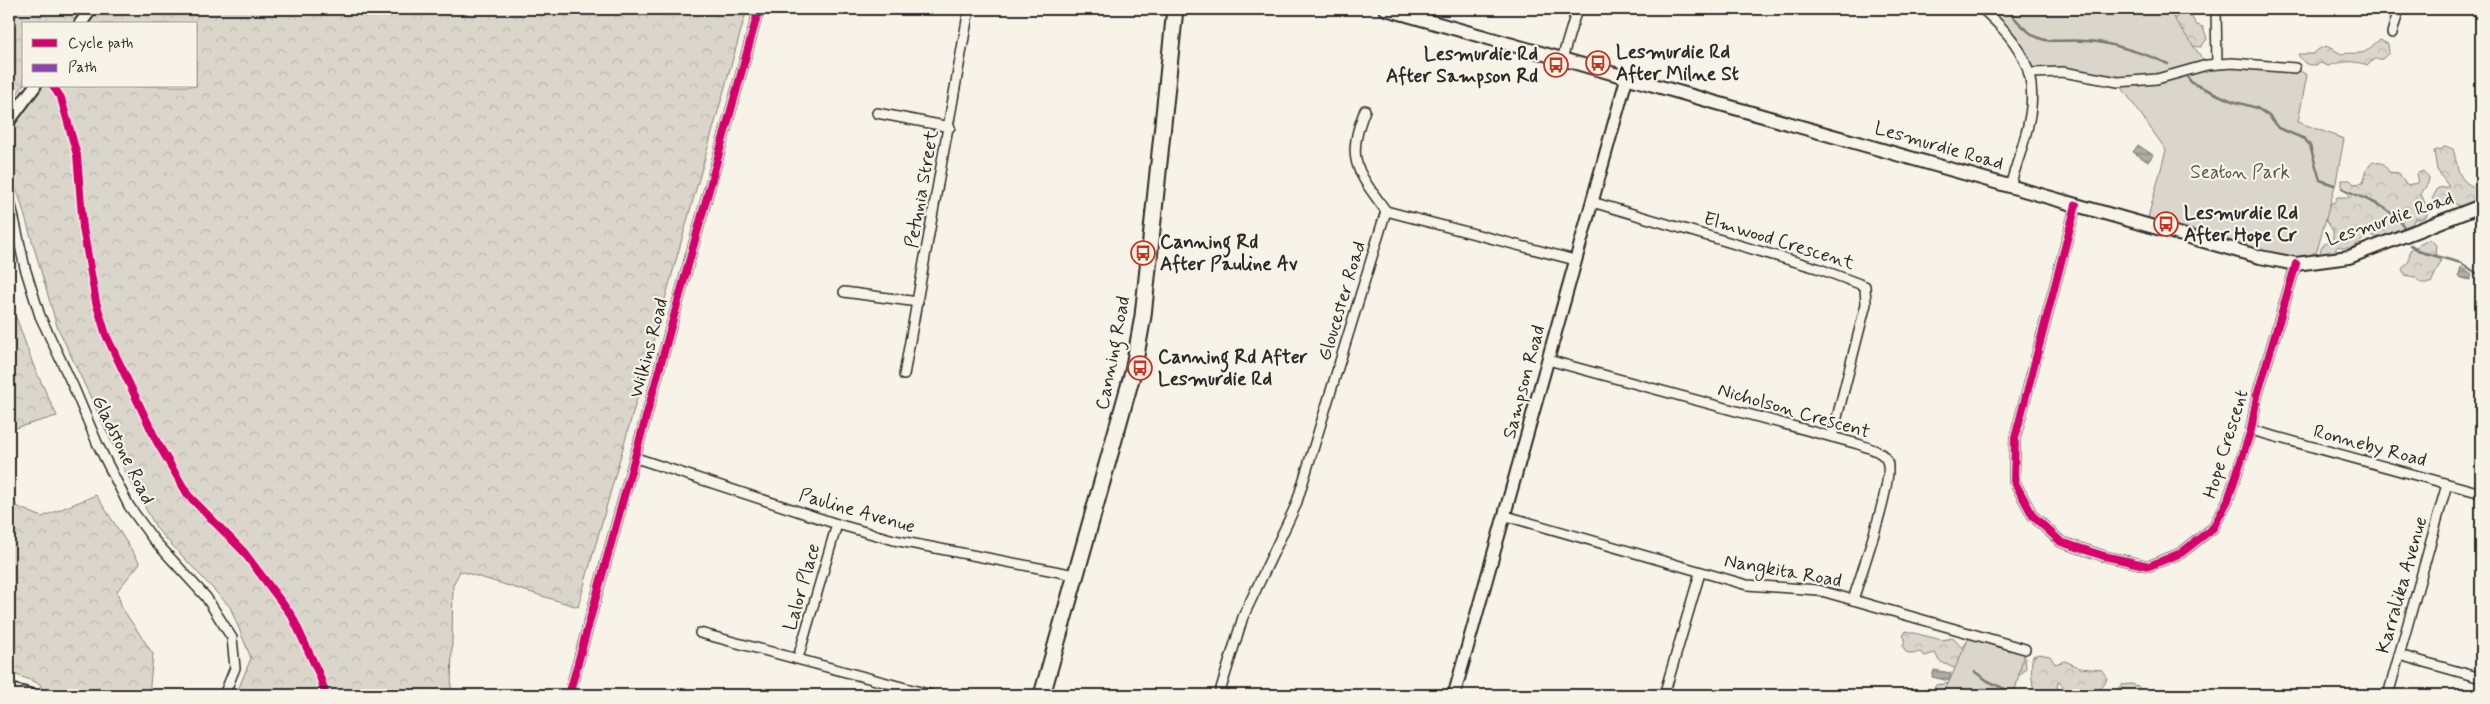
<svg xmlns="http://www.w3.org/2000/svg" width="2490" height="704" font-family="Mynerve,sans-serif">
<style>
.forest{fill:url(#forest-crowns);stroke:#82807c}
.park{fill:#dad6cc;stroke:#82807c}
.water{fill:url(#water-rules);stroke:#7a7874}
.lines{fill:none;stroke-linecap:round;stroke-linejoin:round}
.stream{stroke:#7a7874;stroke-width:2.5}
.minor-casing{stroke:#2b2b2b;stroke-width:12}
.tertiary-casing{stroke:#2b2b2b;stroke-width:15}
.secondary-casing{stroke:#2b2b2b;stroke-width:16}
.primary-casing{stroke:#2b2b2b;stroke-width:19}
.minor{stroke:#f7f3e8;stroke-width:9}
.tertiary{stroke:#f7f3e8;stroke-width:11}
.secondary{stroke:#f7f3e8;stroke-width:12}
.primary{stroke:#f7f3e8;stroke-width:15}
.quiet{stroke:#8e44ad;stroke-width:6;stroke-dasharray:12 6;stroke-linecap:butt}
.cycleway-casing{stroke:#f7f3e8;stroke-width:11}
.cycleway{stroke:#d6006c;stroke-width:8}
.labels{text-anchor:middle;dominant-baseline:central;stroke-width:4.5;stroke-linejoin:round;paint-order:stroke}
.poi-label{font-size:19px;font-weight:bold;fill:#2b2b2b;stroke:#f7f3e8;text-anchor:start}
.street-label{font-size:19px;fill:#2b2b2b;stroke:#f7f3e8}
.park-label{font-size:19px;fill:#575653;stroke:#f7f3e8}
</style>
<defs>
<pattern id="forest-crowns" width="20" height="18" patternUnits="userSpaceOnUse" patternTransform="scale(1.25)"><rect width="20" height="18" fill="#dad6cc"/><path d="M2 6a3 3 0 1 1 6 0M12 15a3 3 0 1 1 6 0" fill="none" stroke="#bbb8af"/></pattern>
<pattern id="water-rules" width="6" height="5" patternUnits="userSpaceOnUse" patternTransform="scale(1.25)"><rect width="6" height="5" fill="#afaca4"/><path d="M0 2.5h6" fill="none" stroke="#8f8c86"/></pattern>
</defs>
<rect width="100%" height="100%" fill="#f7f3e8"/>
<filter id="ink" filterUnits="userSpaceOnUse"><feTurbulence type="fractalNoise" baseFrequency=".02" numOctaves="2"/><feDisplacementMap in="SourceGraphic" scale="10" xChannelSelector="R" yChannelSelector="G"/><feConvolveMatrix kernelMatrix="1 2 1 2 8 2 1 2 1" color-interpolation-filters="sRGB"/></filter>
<g filter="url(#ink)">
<!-- forest -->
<g class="forest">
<path d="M9 9H84L72 24H24V84L9 107Z"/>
<path d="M92 9H747L578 607 460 571 453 585 451 695H236L251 658 230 607 157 529 126 473 57 326 19 196 9 172V121L35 86H196V24H81Z"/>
<path d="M2146 9 2175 18 2183 14 2190 15 2197 25 2203 27 2207 39 2201 47 2193 46Z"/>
<path d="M2380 40 2388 44 2389 53 2382 59H2374L2368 65C2351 60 2345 61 2328 66L2321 63C2312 67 2303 65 2298 54H2313L2319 49 2326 46 2342 54C2349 52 2361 55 2366 51 2371 48 2374 43 2380 40Z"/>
<path d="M2445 146 2453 149C2459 169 2456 183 2481 189V198L2478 197 2467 206H2460L2448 200 2442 205 2432 199 2438 188 2449 187 2437 170 2434 151 2442 149Z"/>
<path d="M2373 161 2384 164 2389 172 2399 173 2406 185 2418 183 2416 174 2423 171 2429 178 2428 183 2421 194 2427 208V216L2421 219H2415L2412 224C2404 226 2382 238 2379 238 2376 237 2371 235 2367 234 2359 244 2352 252 2338 246L2330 256 2322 255 2320 253C2322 243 2326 243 2333 239V231L2324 217 2328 203H2334L2337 197H2351L2342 186V180H2350L2354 184 2363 183 2367 169Z"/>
<path d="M2430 239 2436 245 2435 253 2441 261 2431 283H2421L2415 277 2405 275 2402 269 2409 261 2410 250Z"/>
<path d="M16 317 34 367 57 416 9 430V329Z"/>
<path d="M9 473 16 506 42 517 96 495 140 563 117 591 122 608 153 654 149 695H44L40 684 9 672Z"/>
<path d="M1906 631 1942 640 1953 638 1962 648 1972 636 2021 652 2025 657 2026 669 2012 682 2013 688 2023 695H1930L1936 685 1950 683 1956 673 1954 668 1939 661 1935 653 1925 656 1920 652 1913 654 1906 652 1903 647 1905 638 1903 636Z"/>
<path d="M2039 654 2050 656 2055 664 2065 661 2080 668 2102 670 2107 678C2104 693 2083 698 2071 692 2066 690 2063 685 2058 682L2056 695H2035C2032 687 2030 663 2033 656Z"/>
<path d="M2131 684 2138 686 2145 695H2112L2121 685Z"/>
</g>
<!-- park -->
<g class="park">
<path d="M1982 9H2146L2172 16 2207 65 2295 68 2307 75 2298 122 2344 139 2336 182 2317 251 2296 264 2146 225 2166 150 2118 82 2030 73 2014 40Z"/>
<path d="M1971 633 2025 649 2014 695H1943Z"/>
</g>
<!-- water -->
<g class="water">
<path d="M2138 145 2153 155 2148 162 2133 152Z"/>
<path d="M2461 267 2472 275 2470 280 2458 277Z"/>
<path d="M1934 670 1951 673 1949 681 1932 677Z"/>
</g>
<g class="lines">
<!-- stream -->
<g class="stream">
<path d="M2007 9C2045 56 2048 35 2098 42 2120 46 2149 55 2168 64"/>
<path d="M2188 78 2192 83 2232 101 2257 108 2269 116 2278 128 2305 139 2310 146 2320 180 2334 185"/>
<path d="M2342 188C2362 199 2391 205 2404 227"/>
<path d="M2411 245 2421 252 2461 263 2481 276"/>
<path d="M1975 672 1988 681 2017 695"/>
</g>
<!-- minor casing -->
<g class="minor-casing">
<g id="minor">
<path d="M1982 9C1989 14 1995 21 2001 27 2052 79 2028 126 2010 186"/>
<path d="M2216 9 2217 64"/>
<path d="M2392 33 2399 9"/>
<path d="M1562 59 1577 9"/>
<path d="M2030 73 2063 72 2118 82 2157 79 2207 65 2232 63 2295 68"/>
<path d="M1365 110C1345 160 1357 171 1386 211"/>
<path d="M877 113 950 127"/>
<path d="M9 196 25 268 40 316 74 388 98 445 129 506 153 539 206 597 232 638 235 668 224 695"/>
<path d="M1592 202 1817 268 1865 286 1866 304 1832 437"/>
<path d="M2076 205 2015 438 2014 481 2033 516 2061 542 2104 556 2149 566 2181 553 2213 528 2228 500 2251 430 2257 396 2296 264"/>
<path d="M844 292 918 302"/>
<path d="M1548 360 1858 444C1868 448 1883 451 1887 461 1895 479 1860 577 1853 600"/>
<path d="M904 375 969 9"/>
<path d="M2251 430 2481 493"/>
<path d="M636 458 837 524 894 540 1075 575"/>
<path d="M1506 516 1747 585 1818 590 2025 649"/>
<path d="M700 633 928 694"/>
<path d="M2399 655 2481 678"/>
<path d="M798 658 837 524"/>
<path d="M569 695 759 9"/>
<path d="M1219 695 1243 617 1296 505 1386 211 1575 260"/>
<path d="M1664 695 1700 573"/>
<path d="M2388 695 2447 484"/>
</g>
</g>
<!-- tertiary casing -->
<g class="tertiary-casing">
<g id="tertiary">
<path d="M80 24 91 9"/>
<path d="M9 121 35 86"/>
<path d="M9 689 31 695"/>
<path d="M1454 695 1627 77"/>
</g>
</g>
<!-- secondary casing -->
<g class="secondary-casing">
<path id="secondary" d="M1386 9 2076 205 2260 257 2296 264 2349 257 2481 206"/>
</g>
<!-- primary casing -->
<g class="primary-casing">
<path id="primary" d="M1042 695 1133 372 1143 316 1175 9"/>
</g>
<!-- minor -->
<use href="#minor" class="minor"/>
<!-- tertiary -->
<use href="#tertiary" class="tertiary"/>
<!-- secondary -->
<use href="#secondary" class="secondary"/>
<!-- primary -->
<use href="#primary" class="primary"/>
<!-- quiet -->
<path class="quiet" d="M9 13 11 53 9 63"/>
<!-- cycleway casing -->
<g class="cycleway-casing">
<g id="cycleway">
<path d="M53 86 61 98 77 155 83 228 96 302 106 335 157 442 188 495 243 551 292 616 319 674 326 695"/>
<path d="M2076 205 2015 438 2014 481 2033 516 2061 542 2104 556 2149 566 2181 553 2213 528 2228 500 2251 430 2257 396 2296 264"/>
<path d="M569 695 759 9"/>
</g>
</g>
<!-- cycleway -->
<use href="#cycleway" class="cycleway"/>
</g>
</g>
<!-- icons -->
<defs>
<g id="bus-ring" transform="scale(1.25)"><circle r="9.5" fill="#f7f3e8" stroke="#c8321e" stroke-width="1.5"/><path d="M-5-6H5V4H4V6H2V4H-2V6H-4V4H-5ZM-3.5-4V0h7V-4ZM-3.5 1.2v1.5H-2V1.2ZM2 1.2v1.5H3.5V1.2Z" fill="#c8321e"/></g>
</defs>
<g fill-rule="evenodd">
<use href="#bus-ring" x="1598" y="63"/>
<use href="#bus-ring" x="1556" y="65"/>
<use href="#bus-ring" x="2166" y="224"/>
<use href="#bus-ring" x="1143" y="253"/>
<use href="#bus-ring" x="1140" y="368"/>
</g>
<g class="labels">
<!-- poi labels -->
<g class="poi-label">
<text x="1616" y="52">Lesmurdie Rd<tspan x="1616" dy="22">After Milne St</tspan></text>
<text x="1538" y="54" text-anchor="end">Lesmurdie Rd<tspan x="1538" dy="22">After Sampson Rd</tspan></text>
<text x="2184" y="213">Lesmurdie Rd<tspan x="2184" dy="22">After Hope Cr</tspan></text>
<text x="1160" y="242">Canning Rd<tspan x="1160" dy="22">After Pauline Av</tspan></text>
<text x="1158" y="357">Canning Rd After<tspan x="1158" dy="22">Lesmurdie Rd</tspan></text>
</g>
<!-- street labels -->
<g class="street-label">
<text transform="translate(1939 146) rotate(16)">Lesmurdie Road</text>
<text transform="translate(922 189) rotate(-80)">Petunia Street</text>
<text transform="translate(2390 219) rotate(-19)">Lesmurdie Road</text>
<text transform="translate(1779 241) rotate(17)">Elmwood Crescent</text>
<text transform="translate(1342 301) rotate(-73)">Gloucester Road</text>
<text transform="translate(649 348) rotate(-75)">Wilkins Road</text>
<text transform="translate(1113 353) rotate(-79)">Canning Road</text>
<text transform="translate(1524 382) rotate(-75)">Sampson Road</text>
<text transform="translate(1794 411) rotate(16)">Nicholson Crescent</text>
<text transform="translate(2226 444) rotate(-73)">Hope Crescent</text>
<text transform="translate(2370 446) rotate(15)">Ronneby Road</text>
<text transform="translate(123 450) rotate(64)">Gladstone Road</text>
<text transform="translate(857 511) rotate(16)">Pauline Avenue</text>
<text transform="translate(1783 571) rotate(10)">Nangkita Road</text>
<text transform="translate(2402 585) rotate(-74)">Karralika Avenue</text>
<text transform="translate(802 587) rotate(-74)">Lalor Place</text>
</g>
<!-- park labels -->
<g class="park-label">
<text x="2240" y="172">Seaton Park</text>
</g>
</g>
<!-- margin -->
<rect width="2490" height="704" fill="none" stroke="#f7f3e8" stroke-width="30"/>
<rect x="15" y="15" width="2460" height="674" fill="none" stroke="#2b2b2b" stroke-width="2" filter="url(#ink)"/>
<!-- legend -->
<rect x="22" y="22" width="175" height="65" fill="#f7f3e8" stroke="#a5a39c"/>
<rect x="32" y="39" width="25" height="8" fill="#d6006c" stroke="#a5a39c"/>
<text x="68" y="48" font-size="15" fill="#2b2b2b">Cycle path</text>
<rect x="32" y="64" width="25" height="8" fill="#8e44ad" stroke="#a5a39c"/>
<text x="68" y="72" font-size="15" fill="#2b2b2b">Path</text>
</svg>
